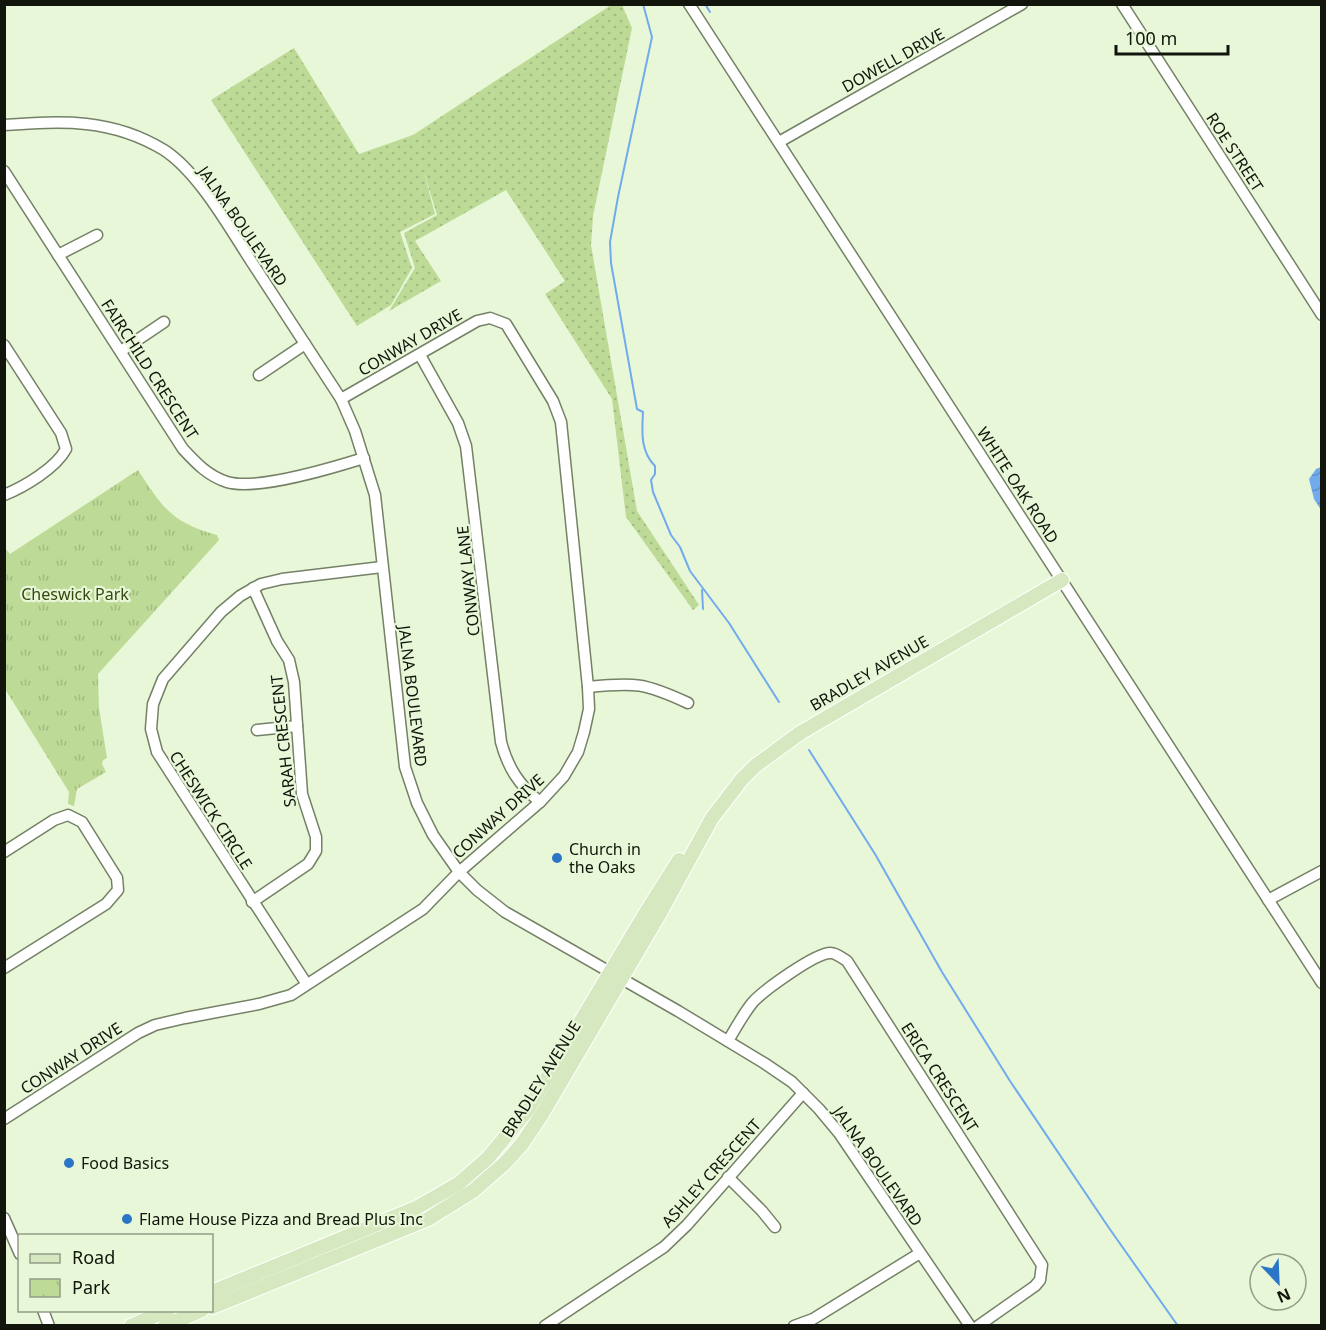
<svg xmlns="http://www.w3.org/2000/svg" width="1326" height="1330" font-family="'Noto Sans',sans-serif">
<style>
.grass{fill:url(#grass-dots)}
.park{fill:url(#park-tufts)}
.garden{fill:#bddb97}
.water{fill:url(#water-waves)}
.lines{fill:none;stroke-linecap:round;stroke-linejoin:round}
.stream{stroke:#71abee;stroke-width:2}
.minor-casing{stroke:#758166;stroke-width:13}
.major-casing{stroke:#fff;stroke-width:16}
.minor{stroke:#fff;stroke-width:10}
.major{stroke:#d6e8bf;stroke-width:14}
.poi-dot{fill:#2b75c6;stroke:#e8f7d8;stroke-width:2}
.labels{text-anchor:middle;dominant-baseline:central;stroke-width:4.5;stroke-linejoin:round;paint-order:stroke}
.street-label{font-size:16px;fill:#11150b;stroke:#e8f7d8}
.park-label{font-size:16px;fill:#34490d;stroke:#e8f7d8}
.poi-label{font-size:16px;fill:#11150b;stroke:#e8f7d8;text-anchor:start}
</style>
<defs>
<pattern id="grass-dots" width="8" height="8" patternUnits="userSpaceOnUse" patternTransform="scale(1.5)"><rect width="8" height="8" fill="#bddb97"/><path d="M2 2h.1M6 6h.1" fill="none" stroke="#a1bb81" stroke-width="1.8" stroke-linecap="round"/></pattern>
<pattern id="park-tufts" width="24" height="20" patternUnits="userSpaceOnUse" patternTransform="scale(1.5)"><rect width="24" height="20" fill="#bddb97"/><path d="M3 7l-1-3M5 7V3M7 7l1-3M15 17l-1-3M17 17v-4M19 17l1-3" fill="none" stroke="#a1bb81"/></pattern>
<pattern id="water-waves" width="16" height="10" patternUnits="userSpaceOnUse" patternTransform="scale(1.5)"><rect width="16" height="10" fill="#71abee"/><path d="M0 5q4-4 8 0t8 0" fill="none" stroke="#6192cb"/></pattern>
</defs>
<rect width="100%" height="100%" fill="#e8f7d8"/>
<!-- grass -->
<path class="grass" d="M611 5H622L632 28 593 216 591 245 637 511 699 605 693 610 626 517 612 399 545 294 565 281 506 190 415 241 441 281 389 311 415 268 404 233 437 215 423 169 435 214 400 232 412 268 391 305 357 326 211 100 294 48 359 154 413 135Z"/>
<!-- park -->
<path class="park" d="M138 470C163 508 171 522 217 535L219 540 98 674 99 708 107 758 103 760 102 764 106 772 77 789 74 806 68 804 69 792 5 689 4 547 10 554Z"/>
<!-- garden -->
<path class="garden" d="M83 567 110 610 75 632 48 589Z"/>
<!-- water -->
<path class="water" d="M1321 467V510L1314 499 1309 479 1316 469Z"/>
<g class="lines">
<!-- stream -->
<g class="stream">
<path d="M643 4 652 37 618 197 610 242 611 263 637 409 643 412C642 431 640 451 655 466V474L651 480 653 492 671 535 680 547 690 571 729 623 779 702"/>
<path d="M705 4 710 12"/>
<path d="M702 590 703 609"/>
<path d="M809 750 875 854 942 972 1010 1081 1109 1228 1178 1326"/>
</g>
<!-- minor casing -->
<g class="minor-casing">
<g id="minor">
<path d="M689 4 1322 983"/>
<path d="M1122 4 1322 315"/>
<path d="M4 125C63 121 111 118 164 150 198 172 229 227 251 261 281 307 311 353 341 399L355 431 375 495 405 767 417 803 433 835 459 872 477 890 505 912 678 1011 764 1063 792 1082 819 1109 839 1133 970 1326"/>
<path d="M779 142 1022 4"/>
<path d="M4 171 183 449C196 463 208 476 227 482 257 491 332 468 364 458"/>
<path d="M58 255 97 235"/>
<path d="M4 345 61 433 66 449C56 468 24 487 4 495"/>
<path d="M121 351 164 322"/>
<path d="M420 355 458 423 466 446 501 742C508 768 519 785 540 802"/>
<path d="M259 375 305 344"/>
<path d="M588 687C635 682 645 683 688 703"/>
<path d="M257 730 297 726"/>
<path d="M4 852 54 820 68 815 82 822 117 878 118 890 106 904 4 968"/>
<path d="M1268 900 1322 871"/>
<path d="M252 902 308 864 316 851V837L302 794 294 682 289 660 277 641 253 588"/>
<path d="M306 983 157 752 151 729 153 704 163 679 221 612 240 596 261 584 282 579 382 567"/>
<path d="M728 1041C736 1028 743 1014 753 1002 763 991 816 952 831 953 836 953 842 958 847 961L1042 1265 1040 1280 1035 1286 978 1326"/>
<path d="M4 1119 138 1033 155 1025 185 1018 259 1004 291 995 423 909 459 872 540 802 564 776 578 752 584 732 589 709 588 687 561 422 553 401 506 324 490 318 477 321 341 399"/>
<path d="M728 1177 762 1211 775 1227"/>
<path d="M4 1218 20 1254"/>
<path d="M43 1310 49 1326"/>
<path d="M545 1326 664 1247 687 1225 803 1093"/>
<path d="M794 1326 813 1319 920 1253"/>
</g>
</g>
<!-- major casing -->
<g class="major-casing">
<g id="major">
<path d="M212 1292 416 1208 458 1184 488 1158 529 1108 645 914 679 860"/>
<path d="M212 1307 428 1219 473 1191 505 1163 522 1144 542 1114 660 913 712 818 742 779 755 766 800 733 1062 580"/>
<path d="M131 1326 168 1310"/>
<path d="M165 1326 202 1310"/>
</g>
</g>
<!-- minor -->
<use href="#minor" class="minor"/>
<!-- major -->
<use href="#major" class="major"/>
</g>
<!-- markers -->
<g class="poi-dot">
<circle cx="557" cy="858" r="6"/>
<circle cx="69" cy="1163" r="6"/>
<circle cx="127" cy="1219" r="6"/>
</g>
<g class="labels">
<!-- street labels -->
<g class="street-label">
<text transform="translate(893 60) rotate(-29)">DOWELL DRIVE</text>
<text transform="translate(1235 152) rotate(57)">ROE STREET</text>
<text transform="translate(243 226) rotate(55)">JALNA BOULEVARD</text>
<text transform="translate(410 342) rotate(-30)">CONWAY DRIVE</text>
<text transform="translate(150 369) rotate(57)">FAIRCHILD CRESCENT</text>
<text transform="translate(1018 485) rotate(57)">WHITE OAK ROAD</text>
<text transform="translate(468 581) rotate(-96)">CONWAY LANE</text>
<text transform="translate(869 673) rotate(-30)">BRADLEY AVENUE</text>
<text transform="translate(413 696) rotate(83)">JALNA BOULEVARD</text>
<text transform="translate(283 741) rotate(-96)">SARAH CRESCENT</text>
<text transform="translate(211 810) rotate(57)">CHESWICK CIRCLE</text>
<text transform="translate(498 816) rotate(-42)">CONWAY DRIVE</text>
<text transform="translate(71 1058) rotate(-33)">CONWAY DRIVE</text>
<text transform="translate(940 1077) rotate(57)">ERICA CRESCENT</text>
<text transform="translate(541 1079) rotate(-58)">BRADLEY AVENUE</text>
<text transform="translate(878 1166) rotate(55)">JALNA BOULEVARD</text>
<text transform="translate(711 1173) rotate(-48)">ASHLEY CRESCENT</text>
</g>
<!-- park labels -->
<g class="park-label">
<text x="75" y="594">Cheswick Park</text>
</g>
<!-- poi labels -->
<g class="poi-label">
<text x="569" y="849">Church in<tspan x="569" dy="18">the Oaks</tspan></text>
<text x="81" y="1163">Food Basics</text>
<text x="139" y="1219">Flame House Pizza and Bread Plus Inc</text>
</g>
</g>
<!-- border -->
<rect width="1326" height="1330" fill="none" stroke="#11150b" stroke-width="12"/>
<!-- legend -->
<rect x="18" y="1234" width="195" height="78" fill="#e8f7d8" stroke="#929d86" stroke-width="1.5"/>
<rect x="30" y="1254" width="30" height="9" fill="#d6e8bf" stroke="#929d86" stroke-width="1.5"/>
<text x="72" y="1264" font-size="18" fill="#11150b">Road</text>
<rect x="30" y="1279" width="30" height="18" fill="url(#park-tufts)" stroke="#929d86" stroke-width="1.5"/>
<text x="72" y="1294" font-size="18" fill="#11150b">Park</text>
<!-- north arrow -->
<g transform="translate(1278 1282) rotate(157)"><circle r="28" fill="#e8f7d8" stroke="#929d86" stroke-width="1.5"/>
<path d="M0-4.5L10 22L0 15L-10 22Z" fill="#2b75c6"/>
<text y="-9" font-size="16" font-weight="bold" text-anchor="middle" fill="#11150b">N</text>
</g>
<!-- scale -->
<path d="M1116 45v9h112v-9" fill="none" stroke="#11150b" stroke-width="3"/>
<text x="1125" y="45" font-size="18" fill="#11150b" stroke="#e8f7d8" stroke-width="4.5" paint-order="stroke">100 m</text>
</svg>
